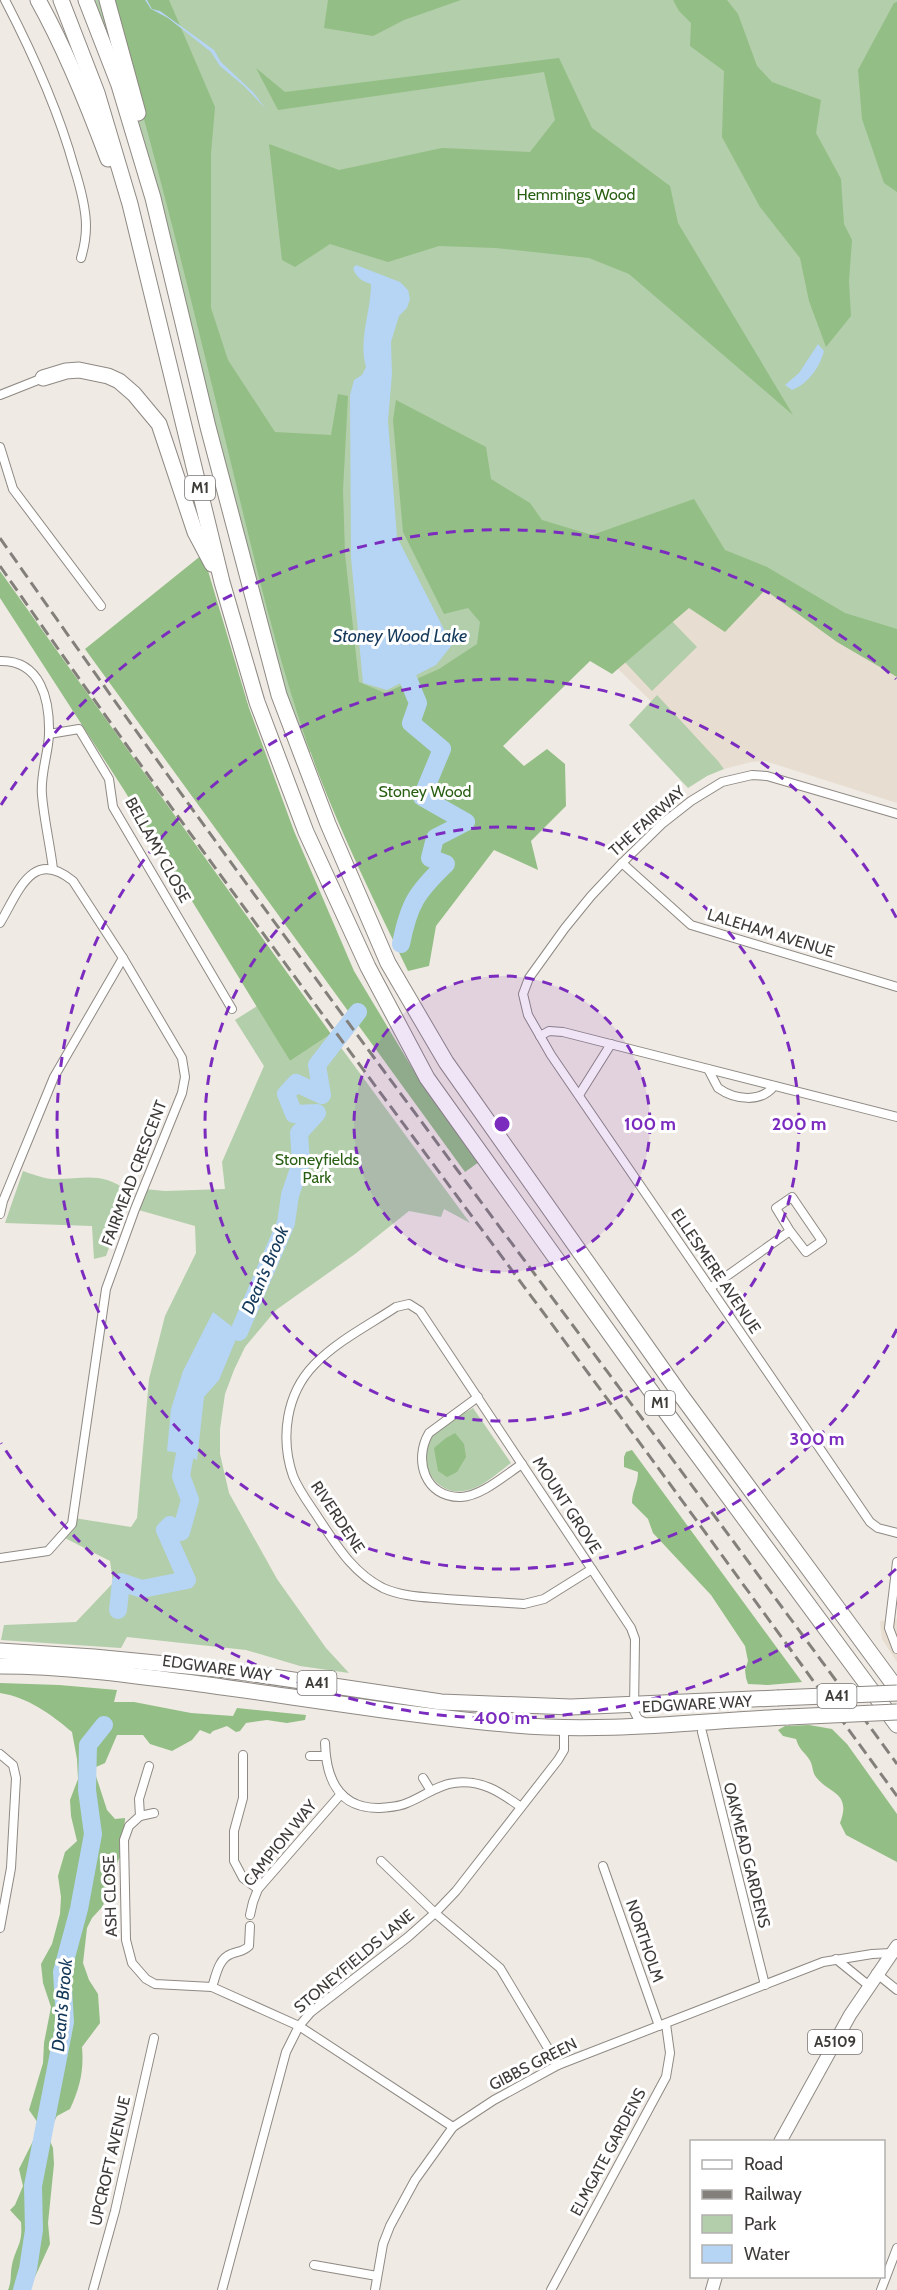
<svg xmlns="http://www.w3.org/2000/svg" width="897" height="2290" font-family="Cabin,sans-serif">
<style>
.built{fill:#e8ddd1}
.green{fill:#b3ceaa}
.forest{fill:#93be85}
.water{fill:#b6d4f4}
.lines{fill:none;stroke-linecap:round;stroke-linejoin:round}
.river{stroke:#b6d4f4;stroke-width:18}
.street-casing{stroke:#8e8983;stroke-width:10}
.primary-casing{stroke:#8e8983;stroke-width:14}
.highway-casing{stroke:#8e8983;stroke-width:17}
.street{stroke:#fff;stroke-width:8}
.primary{stroke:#fff;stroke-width:12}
.highway{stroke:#fff;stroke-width:15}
.rail{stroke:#83807b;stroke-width:3;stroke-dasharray:12 6;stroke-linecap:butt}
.highway-bridge-casing{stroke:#8e8983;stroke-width:17;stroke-linecap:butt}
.highway-bridge{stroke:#fff;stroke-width:15}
.ring{fill:none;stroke:#7b2cbf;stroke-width:3;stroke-dasharray:10 8}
.labels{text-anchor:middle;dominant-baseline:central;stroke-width:6;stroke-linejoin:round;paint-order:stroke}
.shield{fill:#fff;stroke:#787674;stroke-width:1.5}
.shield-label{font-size:15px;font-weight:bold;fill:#3e3c39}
.park-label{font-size:16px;fill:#295f12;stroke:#fff}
.street-label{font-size:16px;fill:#3e3c39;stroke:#fff}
.water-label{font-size:18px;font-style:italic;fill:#14395a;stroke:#fff}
.centre{fill:#7b2cbf;stroke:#fff;stroke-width:3}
.ring-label{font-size:18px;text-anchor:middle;font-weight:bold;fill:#7b2cbf;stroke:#fff;stroke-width:6;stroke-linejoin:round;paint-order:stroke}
</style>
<rect width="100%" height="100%" fill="#efeae3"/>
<!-- built -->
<g class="built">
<path d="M759 582 897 648V803L765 761 751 762 724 769 657 696 651 701 612 663 680 598Z"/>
<path d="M897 1619V1662L882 1639 880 1621Z"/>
</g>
<!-- green -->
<g class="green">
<path d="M83 0H897V648L759 583 726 631 680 596 613 592 309 753 285 693 162 239Z"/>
<path d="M666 615 697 647 652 691 621 658Z"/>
<path d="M657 695 718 761 724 769 707 776 688 788 629 725Z"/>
<path d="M257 1006 290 1061 331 1034 470 1223 444 1209 441 1217 409 1211 355 1254 276 1310 245 1347 234 1370 225 1394 220 1429V1454L229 1493 277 1579 326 1648 349 1673 300 1666 246 1650 127 1637 121 1648 1 1640 4 1625 76 1622 113 1583 110 1561 61 1536 74 1518 131 1527 137 1518 149 1379 165 1316 196 1253 195 1226 135 1209 144 1189 165 1191 225 1189 222 1162 264 1066 235 1020Z"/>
<path d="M23 1171C32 1174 42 1178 51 1179 83 1180 101 1170 129 1192L106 1256 94 1259 92 1226 5 1223Z"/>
<path d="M473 1408 511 1463C496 1474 481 1489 463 1491 433 1496 412 1454 433 1433 442 1424 462 1415 473 1408Z"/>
</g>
<!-- forest -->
<g class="forest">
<path d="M110 0H169L215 107 211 153V308L228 360 275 432 331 435 338 394 348 396 343 490 345 554 359 682 385 693 439 669 477 644 480 622 468 608 444 614 403 532 393 420 396 400 486 447 491 479 530 503 542 520 592 535 694 499 725 550 767 567 845 613 897 629V677L837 642 765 590 725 632 689 608 612 674 590 661 503 746 524 766 547 749 565 764 566 806 531 841 538 870 494 850 436 926 429 966 408 971C376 905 343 838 317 770 279 668 255 561 229 455 192 303 155 150 110 0Z"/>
<path d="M328 0H461L404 20 373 36 324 28Z"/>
<path d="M673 0H727L738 14 757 66 772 82 821 100 816 133 841 179 844 224 852 240 849 281 851 316 826 347 809 301 800 258 760 207 722 137 724 71 690 46 691 23 679 11Z"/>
<path d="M897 2V192L884 183 862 119 858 70 894 3Z"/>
<path d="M559 58 592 128 670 186 678 223 793 415 629 274 589 258 496 248 439 246 388 262 330 244 295 267 282 260 269 144 339 170 442 148 530 152 555 120 544 72 278 110 256 68 285 92Z"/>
<path d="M203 554 249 708 294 831 354 971 420 1081 479 1162 465 1172 85 649Z"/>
<path d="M0 571 331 1034 290 1061 124 790 0 598Z"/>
<path d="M455 1433 464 1444 466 1457 457 1472 447 1477 438 1471 434 1448 446 1438Z"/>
<path d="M632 1450 802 1682 768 1685 748 1684 746 1678 745 1670 748 1661 745 1646 711 1595 653 1533 648 1519 632 1503C632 1491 638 1484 638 1472L624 1467V1457L626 1452Z"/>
<path d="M0 1683 59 1685 117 1690 114 1702H134L191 1713 233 1716 237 1708 306 1715 305 1720 287 1723 267 1720 246 1723 240 1731 236 1732 227 1726 213 1731 210 1734 200 1730 192 1740 172 1751 150 1744 143 1735H117L105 1763 96 1767 95 1773 107 1810 115 1819 125 1818 124 1833 121 1837V1854L111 1878 103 1906 92 1918 87 1928 83 1963 89 1980 98 1994 100 2023 82 2047C84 2070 80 2088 70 2109L57 2116 52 2126 38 2123 29 2110 43 2063 44 2043 51 2007 43 1983 41 1964 52 1944 60 1914 61 1897 58 1876 65 1852 77 1841 71 1816 70 1800 78 1779 77 1759 72 1732C51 1714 27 1697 0 1693Z"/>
<path d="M809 1725 832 1729 847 1744 897 1814V1862L846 1835 840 1823C852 1792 829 1794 816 1777 812 1772 813 1764 809 1759 803 1750 800 1751 796 1739L783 1736 778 1730 785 1726Z"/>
<path d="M35 2137 49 2138 53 2148 54 2164 48 2223 50 2244 29 2290H8C12 2281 10 2274 12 2265 16 2246 23 2245 21 2222L10 2210 15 2205 23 2186 19 2169Z"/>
</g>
<!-- water -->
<g class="water">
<path d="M145 0H147L152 9 160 11 214 50 221 62 253 92 266 109 244 86 220 66 211 52 168 18 151 9Z"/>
<path d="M356 265 400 282 408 290 410 299 407 308 399 316 391 342 392 374 388 421 397 537 452 645 436 665 387 690 363 683 351 558 350 395 354 380 362 375 366 367C358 339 371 312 371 284 361 281 356 277 353 268Z"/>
<path d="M818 344 824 351C820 367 808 384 792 390L785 385 799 373Z"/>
<path d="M213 1312 239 1332 219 1380 204 1397 197 1460 185 1454 167 1451 171 1409 183 1371Z"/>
</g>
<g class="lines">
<!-- river -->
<g class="river">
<path d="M401 944C409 903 417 892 446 864L430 858 435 838 466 822 422 797 442 749 411 723 418 703 408 679"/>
<path d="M239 1332 286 1223 290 1195 301 1163 299 1133 317 1113 294 1114 286 1094 296 1083 322 1095 317 1065 358 1012"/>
<path d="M118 1610 121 1582 142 1589 187 1580 165 1530 170 1525 181 1532 190 1500 181 1476 185 1454"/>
<path d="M22 2290 28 2269 34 2230 33 2186 65 2022 62 1972 79 1909 93 1834 87 1790 88 1745 104 1725"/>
</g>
<!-- street casing -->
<g class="street-casing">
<g id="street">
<path d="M5 0C33 54 58 109 74 167 80 186 86 207 86 226 86 238 84 248 81 258"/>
<path d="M0 395 43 378"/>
<path d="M0 447 13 489 101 606"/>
<path d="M0 661C41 660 50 700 49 735 48 755 40 775 42 795 44 820 50 844 53 869"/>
<path d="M49 734 79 729 109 779 113 807 232 1009"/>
<path d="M897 814 767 776 752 775 722 782 691 801 663 823 622 863 591 896 565 928 529 978 523 994 528 1015 551 1055 870 1522 878 1528 897 1533"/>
<path d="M622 863 691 925 897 987"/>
<path d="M0 923C18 893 32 847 73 881L123 958 182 1058 185 1077 182 1093 135 1209 106 1289 72 1524 48 1551 0 1558"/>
<path d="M540 1036 549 1031 563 1032 897 1117"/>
<path d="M708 1069 718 1088C735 1100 761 1103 774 1086"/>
<path d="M579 1095 611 1044"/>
<path d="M0 1214 3 1201 54 1077 123 958"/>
<path d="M710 1288 790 1231 776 1208 792 1197 822 1241 806 1252 790 1231"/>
<path d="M478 1397 429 1433C413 1460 425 1498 461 1497 482 1496 505 1475 522 1464"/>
<path d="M897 1562 889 1628 897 1649"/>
<path d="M592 1569 544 1599 524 1604C498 1602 472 1601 446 1599 425 1597 403 1597 383 1588 353 1573 337 1546 319 1519 310 1505 299 1491 293 1476 280 1438 286 1394 314 1365 337 1341 369 1325 396 1307L409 1304 420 1311 631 1628 635 1639 634 1711 638 1719 646 1723"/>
<path d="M702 1732 765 1985"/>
<path d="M325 1743C326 1778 338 1809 380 1808 389 1807 399 1807 407 1803 423 1797 437 1785 454 1783 481 1779 500 1792 521 1807"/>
<path d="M0 1754 13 1765 16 1778 11 1868 0 1928"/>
<path d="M243 1755V1798L234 1831V1861L243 1878 258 1889"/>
<path d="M310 1756H326"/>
<path d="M149 1766 139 1799 140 1816 129 1826 124 1840 126 1940 132 1963 146 1979 155 1984 212 1987 299 2026 453 2127"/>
<path d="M423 1778 431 1791"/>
<path d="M140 1816 154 1813"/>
<path d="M381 1861 435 1913 500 1968 558 2065"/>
<path d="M603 1866 659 2026"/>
<path d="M250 1915 253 1902 258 1889 341 1794"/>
<path d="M836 1959 868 1985"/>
<path d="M876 1973 897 1990"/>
<path d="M212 1987C216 1976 218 1959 231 1954 238 1951 243 1952 249 1946L250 1926"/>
<path d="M314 2265 377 2276"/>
<path d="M93 2290 115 2211 154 2038"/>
<path d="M222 2290 286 2052 299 2026 311 2012 408 1937 435 1913 456 1891 558 1760 564 1750V1727"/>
<path d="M375 2290 383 2244 390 2226 415 2180 453 2127 494 2100 558 2065 823 1962 872 1954 891 1953"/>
<path d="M551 2290 666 2077 670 2053 666 2024"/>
<path d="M881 2290 897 2248"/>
</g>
</g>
<!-- primary casing -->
<g class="primary-casing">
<g id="primary">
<path d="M780 2142 850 2015 897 1946"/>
<path d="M712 2290 716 2276"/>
</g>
</g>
<!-- highway casing -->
<g class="highway-casing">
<g id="highway">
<path d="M38 0C66 50 88 105 108 159"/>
<path d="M61 0 97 93 130 204 222 582 257 702 306 832 368 967 427 1078 663 1408 897 1725"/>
<path d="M86 0 119 85 153 198 208 427 279 695 328 824 388 963 446 1062 680 1394 897 1689"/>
<path d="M107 0 138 113"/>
<path d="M43 378 66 371 79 370 108 376 119 381 134 394 159 424 195 532 212 564"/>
<path d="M0 1651 94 1657 227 1670 441 1702 571 1707 777 1698"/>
<path d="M0 1666C70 1666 139 1676 208 1685 310 1699 412 1716 515 1725 605 1733 698 1721 788 1717"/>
</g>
</g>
<!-- street -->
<use href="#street" class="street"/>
<!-- primary -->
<use href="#primary" class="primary"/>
<!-- highway -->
<use href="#highway" class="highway"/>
<!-- rail -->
<g class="rail">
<path d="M0 538C289 954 599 1355 897 1764"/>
<path d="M0 566C204 859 419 1144 631 1431 720 1552 808 1674 897 1796"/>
</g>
<!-- highway-bridge casing -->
<g class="highway-bridge-casing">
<g id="highway-bridge">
<path d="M777 1698 897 1693"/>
<path d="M788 1717 897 1712"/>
</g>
</g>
<!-- highway-bridge -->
<use href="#highway-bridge" class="highway-bridge"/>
</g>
<!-- distance rings -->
<circle cx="502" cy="1124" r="148" fill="#7b2cbf" fill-opacity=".12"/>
<g class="ring">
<circle cx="502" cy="1124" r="148"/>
<circle cx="502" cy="1124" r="297"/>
<path d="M897 1329A445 445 0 1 1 897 919"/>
<path d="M896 1569A594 594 0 0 1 1 1443M1 805A594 594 0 0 1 896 679"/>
</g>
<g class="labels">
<!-- shield labels -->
<g class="shield">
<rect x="185" y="476" width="30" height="24" rx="4.5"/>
<rect x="645" y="1391" width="30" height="24" rx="4.5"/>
<rect x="297.5" y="1671" width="39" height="24" rx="4.5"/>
<rect x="817.5" y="1684" width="39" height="24" rx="4.5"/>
<rect x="808" y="2030" width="54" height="24" rx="4.5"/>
</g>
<g class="shield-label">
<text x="200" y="488">M1</text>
<text x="660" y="1403">M1</text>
<text x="317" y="1683">A41</text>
<text x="837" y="1696">A41</text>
<text x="835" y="2042">A5109</text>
</g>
<!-- park labels -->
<g class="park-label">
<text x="576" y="194">Hemmings Wood</text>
<text x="425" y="791">Stoney Wood</text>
<text x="317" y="1159">Stoneyfields<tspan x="317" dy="18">Park</tspan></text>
</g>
<!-- street labels -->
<g class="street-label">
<text transform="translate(647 821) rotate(-42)">THE FAIRWAY</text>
<text transform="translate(158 850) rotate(61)">BELLAMY CLOSE</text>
<text transform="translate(771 933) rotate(17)">LALEHAM AVENUE</text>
<text transform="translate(134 1173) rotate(-69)">FAIRMEAD CRESCENT</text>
<text transform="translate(716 1271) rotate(56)">ELLESMERE AVENUE</text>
<text transform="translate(567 1505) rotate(57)">MOUNT GROVE</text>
<text transform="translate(338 1517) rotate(56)">RIVERDENE</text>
<text transform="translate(217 1668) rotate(8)">EDGWARE WAY</text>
<text transform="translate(697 1704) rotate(-3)">EDGWARE WAY</text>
<text transform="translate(280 1843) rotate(-51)">CAMPION WAY</text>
<text transform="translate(747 1855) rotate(76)">OAKMEAD GARDENS</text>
<text transform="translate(110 1896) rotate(-92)">ASH CLOSE</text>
<text transform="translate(645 1941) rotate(71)">NORTHOLM</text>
<text transform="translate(354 1961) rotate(-40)">STONEYFIELDS LANE</text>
<text transform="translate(533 2064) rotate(-27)">GIBBS GREEN</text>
<text transform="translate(608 2152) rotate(-62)">ELMGATE GARDENS</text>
<text transform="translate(110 2161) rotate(-77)">UPCROFT AVENUE</text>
</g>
<!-- water labels -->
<g class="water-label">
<text x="400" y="636">Stoney Wood Lake</text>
<text transform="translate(265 1270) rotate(-67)">Dean's Brook</text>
<text transform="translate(62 2005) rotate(-85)">Dean's Brook</text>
</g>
</g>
<circle cx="502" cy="1124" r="9" class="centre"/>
<g class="ring-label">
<text x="650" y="1130">100 m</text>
<text x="799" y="1130">200 m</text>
<text x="817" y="1445">300 m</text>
<text x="502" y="1724">400 m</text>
</g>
<!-- legend -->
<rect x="690" y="2140" width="195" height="138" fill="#ffffff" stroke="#b2b1b0" stroke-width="1.5"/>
<rect x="702" y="2160" width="30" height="9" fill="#ffffff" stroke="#b2b1b0" stroke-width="1.5"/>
<text x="744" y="2170" font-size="18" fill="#3e3c39">Road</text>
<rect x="702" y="2190" width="30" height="9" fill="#83807b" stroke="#b2b1b0" stroke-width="1.5"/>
<text x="744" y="2200" font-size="18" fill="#3e3c39">Railway</text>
<rect x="702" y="2215" width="30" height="18" fill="#b3ceaa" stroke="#b2b1b0" stroke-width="1.5"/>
<text x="744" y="2230" font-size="18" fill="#3e3c39">Park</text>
<rect x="702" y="2245" width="30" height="18" fill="#b6d4f4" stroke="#b2b1b0" stroke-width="1.5"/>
<text x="744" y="2260" font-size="18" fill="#3e3c39">Water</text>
</svg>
